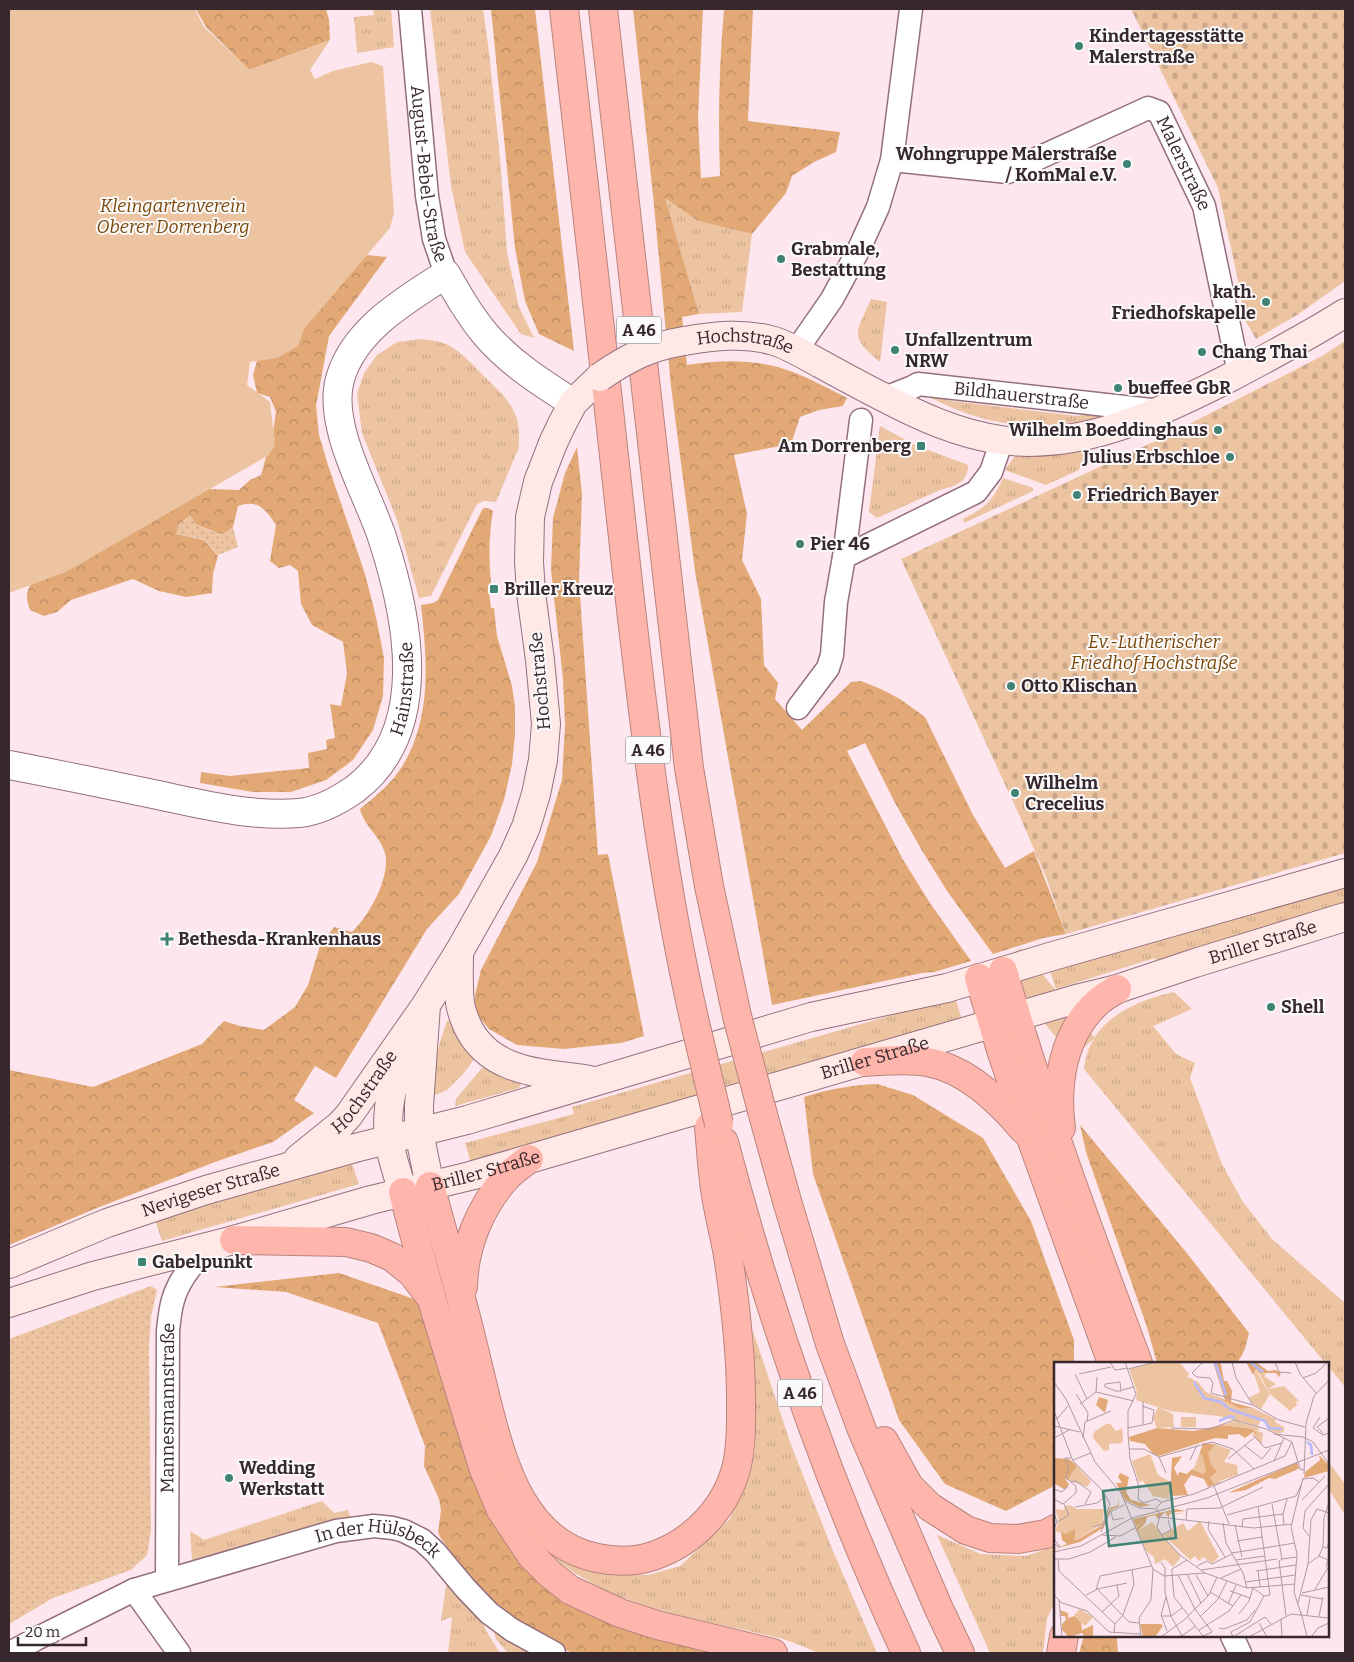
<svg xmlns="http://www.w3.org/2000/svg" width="1354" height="1662" font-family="Bitter,serif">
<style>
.grass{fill:url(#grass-tufts)}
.forest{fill:url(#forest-crowns)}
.cemetery{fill:url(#cemetery-stones)}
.park{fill:url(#park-dots)}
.garden{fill:#ecc4a1}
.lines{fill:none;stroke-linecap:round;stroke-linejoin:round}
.minor-casing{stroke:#94707e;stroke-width:25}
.tertiary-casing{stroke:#94707e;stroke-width:30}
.secondary-casing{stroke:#94707e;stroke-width:30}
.motorway-casing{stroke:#b8847f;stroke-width:30}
.minor{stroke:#fff;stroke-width:22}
.tertiary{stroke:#fff;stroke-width:28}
.secondary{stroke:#ffe9e6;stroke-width:28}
.motorway{stroke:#feb5ab;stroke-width:28}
.secondary-bridge-casing{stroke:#94707e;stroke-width:30;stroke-linecap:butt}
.motorway-bridge-casing{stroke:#b8847f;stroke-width:30;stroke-linecap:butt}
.secondary-bridge{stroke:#ffe9e6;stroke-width:28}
.motorway-bridge{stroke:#feb5ab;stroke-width:28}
.poi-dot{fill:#408375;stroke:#fafafa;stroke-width:2}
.labels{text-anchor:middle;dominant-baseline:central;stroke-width:4;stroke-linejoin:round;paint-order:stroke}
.shield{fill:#fafafa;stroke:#72676b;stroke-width:1}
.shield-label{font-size:16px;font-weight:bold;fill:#37282e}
.poi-label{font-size:18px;font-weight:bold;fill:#37282e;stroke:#fafafa;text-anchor:start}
.street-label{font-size:18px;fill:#37282e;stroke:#fafafa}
.park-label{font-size:18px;font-style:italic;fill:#7c480a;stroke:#fafafa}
.inset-river{fill:none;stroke:#b8b9fc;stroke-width:2.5}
.inset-road{fill:none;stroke:#ae9aa2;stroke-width:1}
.view{fill:#408375;fill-opacity:0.15;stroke:#408375;stroke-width:2.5}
.inset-edge{fill:none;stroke:#37282e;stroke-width:2.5}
</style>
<defs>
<pattern id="grass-tufts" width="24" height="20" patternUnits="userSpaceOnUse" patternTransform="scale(1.25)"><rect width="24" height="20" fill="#ecc4a1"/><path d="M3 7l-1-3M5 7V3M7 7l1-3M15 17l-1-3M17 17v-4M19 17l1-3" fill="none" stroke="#cba88b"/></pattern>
<pattern id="forest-crowns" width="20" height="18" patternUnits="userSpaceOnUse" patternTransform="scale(1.25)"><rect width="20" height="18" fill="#e2a977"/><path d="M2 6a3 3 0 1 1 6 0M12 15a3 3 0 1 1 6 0" fill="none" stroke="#b88a62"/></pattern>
<pattern id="cemetery-stones" width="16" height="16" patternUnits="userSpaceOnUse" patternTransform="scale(1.25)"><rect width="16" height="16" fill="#ecc4a1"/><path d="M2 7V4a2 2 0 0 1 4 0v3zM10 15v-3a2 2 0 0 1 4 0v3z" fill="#cba88b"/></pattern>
<pattern id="park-dots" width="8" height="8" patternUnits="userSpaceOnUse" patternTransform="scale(1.25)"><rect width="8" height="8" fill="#ecc4a1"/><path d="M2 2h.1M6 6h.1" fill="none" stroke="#cba88b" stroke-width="1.8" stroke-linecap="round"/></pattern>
</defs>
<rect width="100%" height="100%" fill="#fee6ef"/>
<!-- grass -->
<g class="grass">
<path d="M373 9H391L394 47 357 53 354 17 374 15Z"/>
<path d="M430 9H483L489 52 500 158 507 253 519 307 534 338 521 334 465 252 451 186Z"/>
<path d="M664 197 698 221 752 234 742 312 699 314Z"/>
<path d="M871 299 887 302 880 362C848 335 856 334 871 299Z"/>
<path d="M420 339C430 340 441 341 450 346 461 352 471 363 480 372 499 392 520 406 519 436 519 443 520 448 516 454L496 502 484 501 477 504 431 596 419 598 397 520 362 433 357 394 364 373 377 355 397 342Z"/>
<path d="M927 392 951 401 1077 416 1104 412 1109 416C1066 426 1021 430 978 417 960 412 942 403 924 395Z"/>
<path d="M880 426 915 445 968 465C968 483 955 486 940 490L877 518 869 512Z"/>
<path d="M1076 449 1085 454 1079 470 1046 485 1005 470 1014 457 1022 453Z"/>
<path d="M1003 478 1033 488V491L964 523 963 519C986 507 992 502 1003 478Z"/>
<path d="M1345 887V908L1158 964 1155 958 1056 989 1050 971Z"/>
<path d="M1174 992 1192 1009 1153 1026 1176 1054 1195 1063 1190 1078 1222 1164 1243 1202 1272 1239 1345 1303V1387L1328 1366V1363H1325L1084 1069C1089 1021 1133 1001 1174 992Z"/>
<path d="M955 997 962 1020 471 1163 465 1143 574 1114 572 1107Z"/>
<path d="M455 1020 477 1055 464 1073 447 1090 432 1096C432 1069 438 1046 447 1021Z"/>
<path d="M486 1063 520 1078 522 1083 519 1088 455 1106 456 1099Z"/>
<path d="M351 1161 359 1184 162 1241 154 1217Z"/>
<path d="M753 1331 791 1445 833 1551 877 1653C859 1653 837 1656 820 1653 814 1652 808 1648 802 1646 792 1642 781 1638 770 1636 693 1617 605 1607 546 1550L571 1563 593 1572 613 1574 648 1575 680 1566 729 1520 750 1474 755 1450 756 1418Z"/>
<path d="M322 1501 334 1513 348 1510 350 1517 210 1558 192 1560 190 1531 204 1540Z"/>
<path d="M937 1535 981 1554 1026 1556 1055 1546V1601L1047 1619 1043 1653H990Z"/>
<path d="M447 1579 481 1616 486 1631 500 1653H448L452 1617 441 1621Z"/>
<path d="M492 1626 539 1653H508L496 1639Z"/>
</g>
<!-- forest -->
<g class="forest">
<path d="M196 9H326L329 20 330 40 249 70 206 27Z"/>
<path d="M491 9H535L574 351 539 334 525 301 515 248Z"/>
<path d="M633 9H703L698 118 701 178 720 176C718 120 719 65 724 9H753L748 121 840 132 836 152 814 162 792 176 786 193 752 234 698 221 665 198 699 314 682 317 687 365C724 359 763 359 798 374 815 381 831 390 847 398L843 406 819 410 800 417 791 444 734 455 747 514 742 560 761 599 764 665 778 683 775 699 802 730 851 682 861 681 881 689 900 699 925 717 973 815 1005 868 1034 851 1066 934 1043 938 993 954 947 891 921 849 894 801 865 743 847 751 902 858 930 903 971 961 934 972 922 973 772 1005 695 571 671 386 653 195Z"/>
<path d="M367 255 387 257 329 336 316 406 319 435 328 465 365 574 376 617 384 658 383 696 373 730 353 760 326 780 291 792H253L200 783 201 772 230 776 309 768 308 753 327 749 326 740 335 738 330 704 341 706 347 673 343 642 312 625 301 604 298 571 290 565 279 568 270 561 276 525C266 510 258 499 238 506L233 527 223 535 195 524 190 516 178 525 177 534 204 540 218 556 213 574 212 593 186 597 159 591 133 579 71 600 57 612 44 616 30 610C25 597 26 591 34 579L207 489 239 490 250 480 261 475 273 432 276 412 270 397 257 393 253 375 260 350Z"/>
<path d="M577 447 582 494 579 581 598 855 608 854 644 1036 621 1043 564 1049 517 1045 489 1029 479 1017 475 1005V995L481 970 537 862 562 780 565 725 563 679 551 570 553 518 565 473Z"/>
<path d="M484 508H488L493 511C488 539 489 565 492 593H489L491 608H494L497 636 512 686 515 707V735L512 764 504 800 491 836 459 894 427 929 336 1078 315 1066 294 1100 314 1113 273 1142 215 1162 97 1208 9 1245V1070L93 1087 202 1044 224 1021 240 1026 264 1030 295 1007 308 985 320 946 334 927 352 932C369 916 391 877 385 853 380 836 364 826 360 809 376 796 392 783 403 765 432 717 427 659 421 605L433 603 438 600 482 510Z"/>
<path d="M877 1084 913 1095 983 1138 1031 1221 1074 1340V1363H1055V1481L1052 1487 1006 1511 945 1484 899 1420 813 1174 804 1097C828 1089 852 1085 877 1084Z"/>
<path d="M1080 1125 1186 1252 1249 1333C1246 1345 1245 1354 1236 1363H1157L1147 1327 1086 1152Z"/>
<path d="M339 1273 417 1300 560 1599 592 1616 622 1627 730 1653H573L544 1641 517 1626 476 1586 440 1537 438 1532 441 1510 439 1499 424 1466 425 1446 378 1323 286 1292 215 1287Z"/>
<path d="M1084 1636H1122L1117 1638 1118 1653H1079Z"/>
</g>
<!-- cemetery -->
<g class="cemetery">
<path d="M1131 9H1345V281L1297 315 1256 339 1245 320 1239 285 1218 188Z"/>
<path d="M1345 341V853L1066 934 1046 877 1021 819 901 559 1160 439 1322 356Z"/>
</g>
<!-- park -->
<g class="park">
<path d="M191 516 195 524 211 531 223 534 233 527 238 547 218 555 203 539 176 534 178 525Z"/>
<path d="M151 1286 157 1290 151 1317 149 1347 151 1531 147 1555 131 1570 53 1598 9 1624V1339Z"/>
</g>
<!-- garden -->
<g class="garden">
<path d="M9 9H195L204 27 249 70 330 40 310 70 315 79 333 71 371 62 383 66 394 213 390 228 304 329 298 346 277 358 250 362 247 385 270 402 275 445 269 455 66 572 9 593Z"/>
<path d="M1021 948 1095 1038 1072 1057 998 966Z"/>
<path d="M1328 1461 1345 1484V1515L1328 1488Z"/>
</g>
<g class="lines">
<!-- minor casing -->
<g class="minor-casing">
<g id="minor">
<path id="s1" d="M410 9 427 196 434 239 446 274"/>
<path id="s2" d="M892 160 1008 172 1148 108 1159 112 1204 206 1239 373"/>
<path d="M796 351 832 299 859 249 878 207 892 160 911 9"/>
<path id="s3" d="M885 398 913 387 918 384 1160 411"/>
<path d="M844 557 976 492 991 472 1002 440"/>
<path d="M798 708 828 668 832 655 836 602 844 557 861 420"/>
<path id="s4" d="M167 1580 168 1331C169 1321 170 1310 173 1300 179 1279 193 1264 207 1247"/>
<path d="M134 1590 179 1653"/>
<path d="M1232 1636 1240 1653"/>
<path id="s5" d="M10 1653 36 1639 134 1590 336 1531 374 1526 393 1528 404 1531 422 1540 435 1552 466 1589 489 1613 512 1630 554 1653"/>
</g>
</g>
<!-- tertiary casing -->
<g class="tertiary-casing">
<g id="tertiary">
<path id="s6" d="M9 765C57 774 105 784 153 794 201 804 250 817 299 813 319 811 338 801 355 789 432 730 408 616 382 537 367 492 327 426 340 379 354 329 406 300 446 274 458 295 470 316 486 335 510 363 542 383 573 403"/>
</g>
</g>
<!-- secondary casing -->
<g class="secondary-casing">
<g id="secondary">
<path id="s7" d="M684 341C713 336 744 332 774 341 790 346 806 356 821 364 841 375 861 386 881 396 919 416 958 434 1001 440 1080 451 1158 414 1227 379 1267 358 1307 337 1345 313"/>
<path d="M459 952C459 969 458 986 460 1003 461 1010 464 1018 467 1025 489 1074 545 1073 590 1080"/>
<path d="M426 1005 419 1106V1132L430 1186"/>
<path id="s8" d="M298 1159 340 1125 349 1115 426 1005 459 952 513 856 526 827 536 794 543 760 546 724 540 660 531 593 529 562 530 517 538 482 553 443 562 424 573 403 600 377"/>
<path d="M403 1192C398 1175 391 1157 389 1139 385 1108 394 1078 405 1049"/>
<path id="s9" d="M9 1264 107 1223 206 1190 355 1148 467 1120 811 1017 947 988 1053 956 1345 873"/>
<path id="s10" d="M9 1303 93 1276 234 1240 371 1200 470 1176 529 1159 1080 998 1117 989 1195 963 1345 917"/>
</g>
</g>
<!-- motorway casing -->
<g class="motorway-casing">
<g id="motorway">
<path d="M564 9C587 200 606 392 628 583 645 732 662 881 696 1027"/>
<path d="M603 9 689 768 709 886 737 1016"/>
<path d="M1003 971C1041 1104 1090 1234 1138 1363"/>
<path d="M979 978 1002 1053 1031 1138 1112 1363"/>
<path d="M865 1062C886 1061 907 1058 927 1062 967 1069 999 1101 1024 1130"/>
<path d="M762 1111 787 1201 830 1344 862 1430 939 1609 960 1653"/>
<path d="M1061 1128C1055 1084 1063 1033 1098 1002 1103 997 1111 993 1117 989"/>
<path d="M724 1142C770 1317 830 1489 906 1653"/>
<path d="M430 1186C443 1234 457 1281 469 1329 475 1354 481 1379 487 1403 503 1466 524 1543 597 1558 616 1562 635 1562 653 1556 694 1542 727 1507 737 1465 742 1443 741 1420 741 1398 741 1350 735 1302 728 1255 724 1233 718 1211 715 1189 712 1168 711 1148 709 1127"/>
<path d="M403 1192 432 1300 483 1467 501 1510 531 1555 550 1574 570 1590 620 1613 657 1625 773 1653"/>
<path d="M234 1240 346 1242 371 1248 392 1257 412 1273 428 1294"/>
<path d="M463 1287C464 1247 479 1209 505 1179 512 1171 521 1165 529 1159"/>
<path d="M884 1441 909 1486 930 1507 966 1530 990 1538 1018 1539 1046 1534 1055 1529"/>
<path d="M1061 1653 1064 1636"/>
</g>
</g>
<!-- minor -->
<use href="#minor" class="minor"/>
<!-- tertiary -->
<use href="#tertiary" class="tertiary"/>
<!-- secondary -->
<use href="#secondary" class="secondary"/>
<!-- motorway -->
<use href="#motorway" class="motorway"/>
<!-- secondary-bridge casing -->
<g class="secondary-bridge-casing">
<path id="secondary-bridge" d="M600 377C629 357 649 347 684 341"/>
</g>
<!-- motorway-bridge casing -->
<g class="motorway-bridge-casing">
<g id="motorway-bridge">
<path d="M737 1016 762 1111"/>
<path d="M696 1027 719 1124"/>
</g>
</g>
<!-- secondary-bridge -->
<use href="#secondary-bridge" class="secondary-bridge"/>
<!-- motorway-bridge -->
<use href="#motorway-bridge" class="motorway-bridge"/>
</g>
<!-- markers -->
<g class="poi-dot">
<circle cx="1079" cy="46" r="5"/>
<circle cx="1127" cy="164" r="5"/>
<circle cx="781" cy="259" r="5"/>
<circle cx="1266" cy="302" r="5"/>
<circle cx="895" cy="350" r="5"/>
<circle cx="1202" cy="352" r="5"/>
<circle cx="1118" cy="388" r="5"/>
<circle cx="1218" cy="430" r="5"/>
<rect x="916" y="441" width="10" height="10" rx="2.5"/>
<circle cx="1230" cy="457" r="5"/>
<circle cx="1077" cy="495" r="5"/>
<circle cx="800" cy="544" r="5"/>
<rect x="489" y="584" width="10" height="10" rx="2.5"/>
<circle cx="1011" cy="686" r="5"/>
<circle cx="1015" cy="793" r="5"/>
<path d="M164.5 931.5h5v5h5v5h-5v5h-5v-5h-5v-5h5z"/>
<circle cx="1271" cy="1007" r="5"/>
<rect x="137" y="1257" width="10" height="10" rx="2.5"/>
<circle cx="229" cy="1478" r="5"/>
</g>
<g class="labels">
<!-- shield labels -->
<g class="shield">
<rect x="616.5" y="316.5" width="45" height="27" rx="4"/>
<rect x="625.5" y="736.5" width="45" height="27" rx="4"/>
<rect x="777.5" y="1379.5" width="45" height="27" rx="4"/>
</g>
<g class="shield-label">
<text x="639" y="330">A 46</text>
<text x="648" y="750">A 46</text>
<text x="800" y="1393">A 46</text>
</g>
<!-- poi labels -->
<g class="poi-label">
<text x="1089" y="36">Kindertagesstätte<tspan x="1089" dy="21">Malerstraße</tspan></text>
<text x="1117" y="154" text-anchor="end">Wohngruppe Malerstraße<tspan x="1117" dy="21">/ KomMal e.V.</tspan></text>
<text x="791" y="249">Grabmale,<tspan x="791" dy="21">Bestattung</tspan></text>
<text x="1256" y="292" text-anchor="end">kath.<tspan x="1256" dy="21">Friedhofskapelle</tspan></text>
<text x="905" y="340">Unfallzentrum<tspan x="905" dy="21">NRW</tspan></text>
<text x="1212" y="352">Chang Thai</text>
<text x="1128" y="388">bueffee GbR</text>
<text x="1208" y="430" text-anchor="end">Wilhelm Boeddinghaus</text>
<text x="911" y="446" text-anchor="end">Am Dorrenberg</text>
<text x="1220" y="457" text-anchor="end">Julius Erbschloe</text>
<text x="1087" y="495">Friedrich Bayer</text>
<text x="810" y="544">Pier 46</text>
<text x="504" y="589">Briller Kreuz</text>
<text x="1021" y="686">Otto Klischan</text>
<text x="1025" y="783">Wilhelm<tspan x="1025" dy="21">Crecelius</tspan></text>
<text x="178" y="939">Bethesda-Krankenhaus</text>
<text x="1281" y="1007">Shell</text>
<text x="152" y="1262">Gabelpunkt</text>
<text x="239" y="1468">Wedding<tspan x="239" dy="21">Werkstatt</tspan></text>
</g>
<!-- street labels -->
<g class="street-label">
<text stroke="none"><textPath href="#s2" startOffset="339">Malerstraße</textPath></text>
<text stroke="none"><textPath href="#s1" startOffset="166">August-Bebel-Straße</textPath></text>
<text stroke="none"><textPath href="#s7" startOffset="62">Hochstraße</textPath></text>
<text stroke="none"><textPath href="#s3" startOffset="140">Bildhauerstraße</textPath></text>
<text transform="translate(540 681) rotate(-95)">Hochstraße</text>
<text stroke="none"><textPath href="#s6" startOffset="472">Hainstraße</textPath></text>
<text stroke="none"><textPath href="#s10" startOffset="1305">Briller Straße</textPath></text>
<text stroke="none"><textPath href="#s10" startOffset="900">Briller Straße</textPath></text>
<text stroke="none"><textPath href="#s8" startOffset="95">Hochstraße</textPath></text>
<text stroke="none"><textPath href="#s10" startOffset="495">Briller Straße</textPath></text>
<text stroke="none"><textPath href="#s9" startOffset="215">Nevigeser Straße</textPath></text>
<text stroke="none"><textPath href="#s4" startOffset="172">Mannesmannstraße</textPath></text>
<text stroke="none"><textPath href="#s5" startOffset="394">In der Hülsbeck</textPath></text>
</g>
<!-- park labels -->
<g class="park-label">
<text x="173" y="206">Kleingartenverein<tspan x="173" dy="21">Oberer Dorrenberg</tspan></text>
<text x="1154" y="642">Ev.-Lutherischer<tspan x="1154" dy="21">Friedhof Hochstraße</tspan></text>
</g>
</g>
<!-- overview -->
<g transform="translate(1054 1362)">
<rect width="275" height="275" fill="#fee6ef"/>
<path d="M211 10V15L222 22 214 27 215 31 205 11ZM134 15 144 20 152 30 187 47 188 60 164 54 145 32 127 25ZM104 45 119 52 120 65 103 66 99 56Z" fill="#ecc4a1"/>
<path d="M159 0H166L167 2 170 19H173L178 29 177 40 199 46 187 47 154 31 171 38ZM192 0H202L214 9 222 8 227 11 225 15 222 11H205L202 7 199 13ZM45 35 54 38 51 51 42 43ZM168 63 199 67 204 72 203 74 199 70 191 76 185 72 174 73V77L161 76 105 94 99 92 91 82 76 79 75 75 103 66 140 69ZM149 81 161 82 159 105 164 109 160 112 159 121 169 119 154 125 150 117 137 113 130 123 134 133 116 134 118 96 128 94 120 106 124 114 125 110 133 112 138 107 151 111 145 93ZM265 93 275 103V109L250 116 251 110 266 98ZM0 96 15 97 23 104 14 118 11 117 15 122 11 128 0 121ZM243 100 245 106 242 108 221 117 215 116 192 128 174 131ZM66 111 75 115 72 130 77 138 97 143 86 145 71 138 62 121H68L64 115ZM65 136V144L57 148 49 166 26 180 0 187 13 182 8 178 7 171 21 167 23 178 48 163 56 146 64 143ZM122 147 132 149 112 151H132L115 152V156L111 150 104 157 101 153 93 155 91 162 83 169 82 166 90 159 82 165 79 157ZM6 248 14 251V256L21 254 27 260 28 268 39 263V275H31L28 271 15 275 8 268V262L12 258 11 254H7ZM86 262H107L109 264 101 275H89Z" fill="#e2a977"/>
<path d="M103 0H125L135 12 128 25 145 32 164 54 116 49 82 38 83 30 75 7ZM146 159 165 195 158 201 149 195 145 199 141 194 136 198 109 173 129 161 134 169ZM98 160 127 195 119 205 111 197 101 202 100 195 92 189 83 169ZM26 247 39 255 31 264 20 253Z" fill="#ecc4a1"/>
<path d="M202 8 215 32 214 27 230 24 246 40 242 39 243 43 236 49 216 32 207 47 199 42 194 36 206 30 200 12ZM199 46 222 57 221 60 230 65V70L223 72 214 67 211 59 207 57 204 64 188 60 187 47ZM127 55H142V65H127ZM181 59 205 66 204 69 209 71 208 82 197 72H204L199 67 168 63ZM52 62H56L62 69 68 66 69 76 68 81 55 82V88L50 89 39 76 40 70ZM161 82 177 88 170 100 183 103 184 113 159 121 156 115 164 109 157 103 154 91ZM96 92 104 113 117 120 115 137 99 134 89 119 85 120 78 99ZM148 92 152 109 149 112 139 108 145 93ZM23 104 37 119 33 125 14 118ZM16 143 23 147H50L49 161 21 179V167L11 172 1 169 5 159 1 147 10 148 11 144Z" fill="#ecc4a1"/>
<path class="inset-river" d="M161 0 172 33M196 0 209 10M140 20 150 36 167 40 174 46M175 47 211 59 215 66 228 67M165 59 176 54 181 56M253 80 257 83 258 93"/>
<path class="inset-road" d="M56 0 61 8 74 6M71 0 82 32 74 49V72L76 97 85 124 84 137 90 141 102 137 107 140M149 0 138 11 143 15 156 16 159 21 157 31 199 43M178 0 182 16 199 43 225 58 251 65M221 0 225 10 237 11M241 0 246 12 262 31M74 7 102 0M21 12 33 37M25 12 57 5M249 16 262 11 274 0M0 20 12 37 41 100 67 131 99 207 97 238 85 256 87 275M67 29 66 20 51 22V25L62 29H67L68 28 80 25M42 30 80 39M22 32 34 51 33 59M26 42 42 30 43 15M0 49 19 99 49 129 56 142 49 162 39 165M266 55 259 66 269 73 275 71M3 57 14 44M89 62V39M0 64 26 70M74 66 98 61 100 48 88 44M117 66 156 67 180 58 212 67 238 80 246 107 250 108M269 71 263 65 275 56M220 72 249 75M249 75 259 80 275 102M0 76 15 68M29 76 31 60 57 49M190 83 208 97 217 86M75 87H90L105 95 158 80 179 87 200 107M105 95 112 111M174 97 201 75 211 86 228 81M19 98 37 91M136 98 143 83M220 99 230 76M250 112 252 61 260 34 275 18M249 117 259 116 265 120M17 120 22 119 37 130 31 142M160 124 175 162M0 127 8 130 14 124M0 137 9 142 22 131V124L11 115 15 107 11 96H17M248 138 271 114M71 139 85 146 103 147 106 153 103 165 109 175 126 193 151 211 193 226 241 222M275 140 270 156 269 185 273 186 275 180M218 142 228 197M204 144 216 233 210 234M21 145 43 141 52 134M102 146 108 140 140 132 231 94 238 80M57 150 59 158 70 156M0 151 3 160 0 167M173 153 242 134 247 123M105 155 200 166 238 162M132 158 133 147 166 146 209 125M155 159 154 167 171 195M3 160 15 153 10 142M169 161 172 181 189 211 193 226M181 163 188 195M230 163 229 152 233 137M188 164 189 157 229 152M47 170 56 150 70 143M48 173 66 174 81 166M107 173 117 168 114 158M256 175 249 166 251 149 275 122M0 177 6 185 0 182M183 179 208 175M0 190 27 184 78 156 153 136 275 88M178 191 241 181M265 194 274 198 272 205M0 197H15L36 190 62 175M4 197 5 209 61 262 60 271M228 197 225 199 232 254M228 197 243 195M133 198 118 207V211L120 235 135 254M182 198 211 194M107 200 111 206V230L117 254 128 274M254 202 257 158 263 147 275 151M143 204 153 199 158 202 178 192M99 207 110 214 151 211M147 208 223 197M204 208 206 225M202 209 242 203M133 212 147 241M124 213 141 247M142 213 154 234M167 216 187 207M192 220 241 213M43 227 75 260 85 261M43 227 73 221M261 227 275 204M176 229 196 236M156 230 179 244M248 231 275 225M0 233 8 241 33 249 55 270 86 272M32 233 42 228 46 214 97 204M247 233 268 237M112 235 107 253 113 269M5 238 8 275M244 241 254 202 265 194 269 185M174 242 182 223M48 250 65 234 63 223M247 250 253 275M185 252 195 239 199 226 210 234M247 252 240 230 243 192 237 165 249 116M253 253 256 236M107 254H117L128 246M147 254 164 237 173 219M265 254 269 235M134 255 149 274 158 270 141 247M227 257 228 275M205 261 213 275M61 262 69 253 80 222 78 208M165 266 170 267 193 258 201 248M145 268 175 249 187 233M107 275 130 258 155 233 163 215M126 275 142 264M179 275 177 270 196 260 210 234M179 275 211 255 217 262M195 275 237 252 275 256M257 275 264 266 275 261"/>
<path class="view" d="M116 121 122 176 55 184 49 129Z"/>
<rect width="275" height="275" class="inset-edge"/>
</g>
<!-- border -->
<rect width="1354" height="1662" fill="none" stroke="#37282e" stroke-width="20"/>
<!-- scale -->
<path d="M18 1637v8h68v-8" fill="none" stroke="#37282e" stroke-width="2.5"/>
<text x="25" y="1637" font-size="15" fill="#37282e" stroke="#fafafa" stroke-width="4" paint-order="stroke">20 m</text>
</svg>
